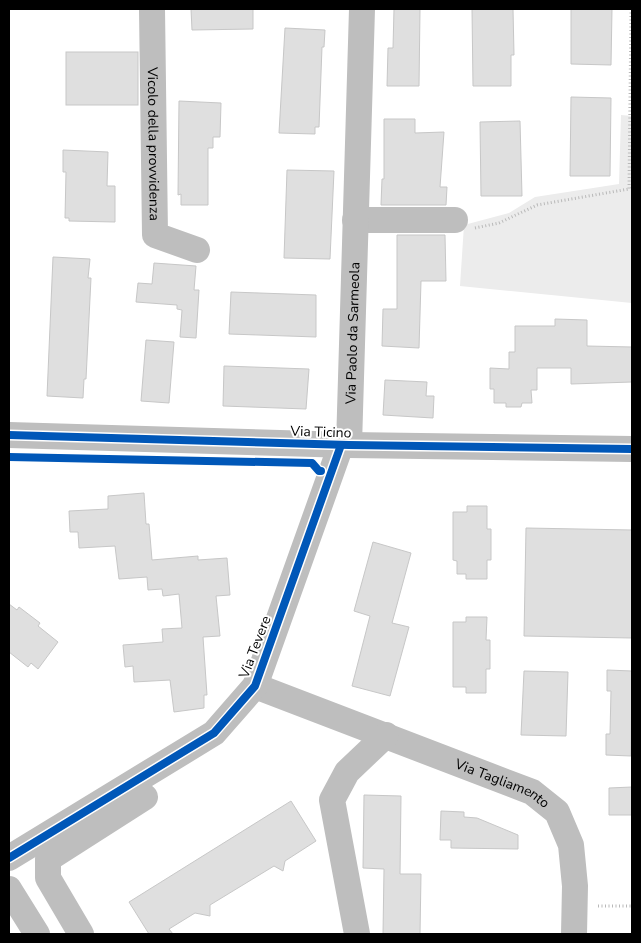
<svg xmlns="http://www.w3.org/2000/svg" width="641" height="943" font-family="'Nunito Sans',sans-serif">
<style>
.green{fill:#ececec}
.building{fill:#dfdfdf;stroke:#c7c7c7}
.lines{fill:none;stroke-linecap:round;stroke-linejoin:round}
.path{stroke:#b9b9b9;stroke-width:3;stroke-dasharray:1 2.5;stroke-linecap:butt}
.minor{stroke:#bebebe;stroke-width:26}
.cycleway-casing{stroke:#fff;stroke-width:11}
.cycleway{stroke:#0057b8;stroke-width:8}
.labels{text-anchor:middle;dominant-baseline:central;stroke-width:4;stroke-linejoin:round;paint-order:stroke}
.street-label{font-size:14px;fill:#000;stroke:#fff}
</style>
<rect width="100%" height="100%" fill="#fff"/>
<!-- green -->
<path class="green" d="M621 115 632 116V303L460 286 464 225 509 213 535 197 619 184Z"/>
<!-- building -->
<g class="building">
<path d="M191 9H253V29L192 30Z"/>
<path d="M394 9H420L419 86H387L388 48H393Z"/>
<path d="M472 9H513L514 55H511V86H473Z"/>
<path d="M571 9H612L611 65 571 64Z"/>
<path d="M285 28 325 30 324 47H322L319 127H315V134L279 133Z"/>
<rect x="66" y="52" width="72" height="53"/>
<path d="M571 97 611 98 610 176H570Z"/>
<path d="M179 101 221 103 220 137H213V148H208V205H181V194L178 195Z"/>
<path d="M384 119H415V133L444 132 440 187H447L446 205H381L382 179H384Z"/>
<path d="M520 121 522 196H481L480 122Z"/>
<path d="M63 150 108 152 107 186H115V222L69 221V218H65L66 172H63Z"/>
<path d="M287 170 334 171 330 259 284 258Z"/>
<path d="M397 235H445L446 281H421L419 348 382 346 383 309H397Z"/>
<path d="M53 257 90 259 88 278H91L86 379H84L83 398 47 396Z"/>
<path d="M154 263 196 266 194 290H199L196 338 180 337 182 310 177 309V305L136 302 138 283 152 284Z"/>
<path d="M231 292 316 295V337L229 334Z"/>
<path d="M555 319 587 320V346L632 347V382L571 384V368H537V390H531L532 403H522L521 407H506V403H494V389H490V368L509 369V352H515V326H555Z"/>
<path d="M146 340 174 342 169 403 141 401Z"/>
<path d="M224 366 309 369 306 409 223 406Z"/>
<path d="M385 380 427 382 426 396H434L433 418 383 415Z"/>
<path d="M144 493 146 524H149L152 560 198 556V560L227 558 230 595 216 596 220 636 203 637 207 695H204V708L174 712 170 680 134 682 133 666 125 667 123 645 163 642 162 629 182 628 179 594 163 596 162 589 148 590 147 577 119 579 115 546 79 548 78 532H70L69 511 108 509V496Z"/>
<path d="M467 506H487V529H491V560H487V579H466V574H457V561L453 560V512H467Z"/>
<path d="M526 528 632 530V638L524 636Z"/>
<path d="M373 542 411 553 392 623 409 627 390 696 352 686 370 616 354 611Z"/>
<path d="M9 604 17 610 19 607 40 623 38 626 58 642 38 669 31 663 28 667 9 652Z"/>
<path d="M466 617H487L486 640H490V669H486V693H466V687H453V622H466Z"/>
<path d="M607 670 632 671 631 756 606 755V734H610L611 691H607Z"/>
<path d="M524 671 568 672 566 736 521 735Z"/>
<path d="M632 787V815H609V788Z"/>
<path d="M364 795 401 796 400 874H421L420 934H383L384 869 363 868Z"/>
<path d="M291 801 316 841 285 861 283 871 274 866 210 905V916L195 913 169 929 173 934H149L129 902Z"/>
<path d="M441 811 464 812V817L477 818 518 835V849L451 848V840H440Z"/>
</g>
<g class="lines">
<!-- path -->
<g class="path">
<path d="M631 9 629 189 632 188"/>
<path d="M475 228 499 223 537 205 629 189"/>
<path d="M598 906H632"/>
</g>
<!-- minor -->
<g class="minor">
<path id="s1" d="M152 9 155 235 197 250"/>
<path d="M355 220H455"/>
<path d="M9 435 349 445 632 449"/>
<path id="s2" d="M349 445 362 9"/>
<path id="s3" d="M255 686 532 792 557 812 571 845 575 886 574 934"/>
<path d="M9 858 214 733 255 686 341 445"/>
<path d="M9 889 37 934"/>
<path d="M81 934 48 878V859L145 797"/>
<path d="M357 934 332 800 347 772 386 735"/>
</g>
<!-- cycleway casing -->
<g class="cycleway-casing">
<g id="cycleway">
<path d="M9 435 349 445 632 449"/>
<path d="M9 457 312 463 319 471H321"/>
<path d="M9 858 214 733 255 686 341 445"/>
</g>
</g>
<!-- cycleway -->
<use href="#cycleway" class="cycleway"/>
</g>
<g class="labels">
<!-- street labels -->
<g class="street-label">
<text stroke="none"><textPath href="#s1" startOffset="135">Vicolo della provvidenza</textPath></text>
<text stroke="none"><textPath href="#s2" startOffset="112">Via Paolo da Sarmeola</textPath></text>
<text transform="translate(321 432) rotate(2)">Via Ticino</text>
<text transform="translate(255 647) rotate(-69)">Via Tevere</text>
<text stroke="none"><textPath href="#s3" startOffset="266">Via Tagliamento</textPath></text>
</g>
</g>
<!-- border -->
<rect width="641" height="943" fill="none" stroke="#000000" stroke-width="20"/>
</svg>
